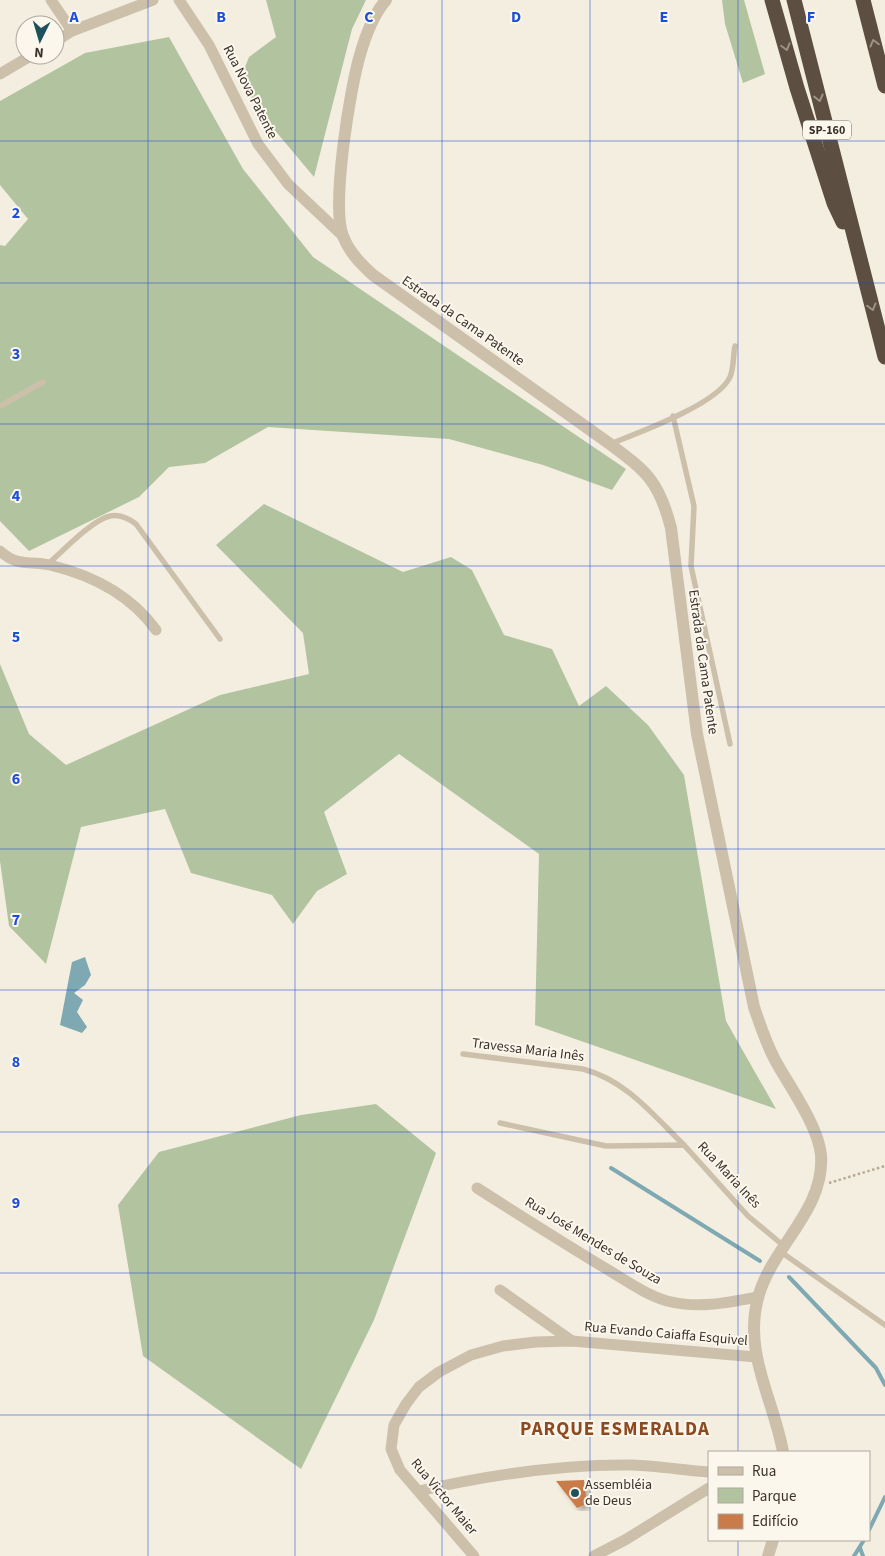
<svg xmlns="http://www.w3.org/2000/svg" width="885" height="1556" font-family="'Source Sans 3',sans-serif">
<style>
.green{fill:#b2c49f}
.water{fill:#7ea9b2}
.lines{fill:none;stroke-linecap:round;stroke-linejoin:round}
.stream{stroke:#7ea9b2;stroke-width:4}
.building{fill:#c97b49;filter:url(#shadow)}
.path{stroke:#b9aa95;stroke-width:2.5;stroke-dasharray:2.5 2.5;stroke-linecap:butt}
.service{stroke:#cdc0ab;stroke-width:5.5}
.minor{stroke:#cdc0ab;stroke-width:11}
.tertiary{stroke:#cdc0ab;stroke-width:12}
.motorway{stroke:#5c4e41;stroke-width:15}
.oneway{stroke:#9c9286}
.grid{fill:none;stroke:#1d4ed8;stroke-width:1;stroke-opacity:0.55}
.poi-dot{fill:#1e515e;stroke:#fbf7ed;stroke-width:2}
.labels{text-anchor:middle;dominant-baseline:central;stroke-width:4;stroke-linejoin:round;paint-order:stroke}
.shield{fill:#fbf7ed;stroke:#756d65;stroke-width:1}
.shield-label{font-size:12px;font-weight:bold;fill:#3b322b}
.street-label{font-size:14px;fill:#3b322b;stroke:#fbf7ed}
.poi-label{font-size:14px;fill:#3b322b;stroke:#fbf7ed;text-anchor:start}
.district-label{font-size:19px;font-weight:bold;letter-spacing:1px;fill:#8d4a21;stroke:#fbf7ed}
.grid-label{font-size:16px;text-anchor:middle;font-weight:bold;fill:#1d4ed8;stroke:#fbf7ed;stroke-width:4;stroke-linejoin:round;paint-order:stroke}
</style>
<defs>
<filter id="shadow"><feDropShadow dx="4" dy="4" stdDeviation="2.5" flood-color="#0004"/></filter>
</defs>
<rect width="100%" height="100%" fill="#f4eee0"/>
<!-- green -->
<g class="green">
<path d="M266 0H366L352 29 314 177 257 109 241 77 249 57 276 37Z"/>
<path d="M722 0H744L765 74 743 83 725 24Z"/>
<path d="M169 37 243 169 313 257 626 469 612 490 543 465 449 439 268 427 205 463 169 467 139 497 29 551 0 521V245L5 246 28 219 0 185V101L85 53Z"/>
<path d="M264 504 403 572 451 557 472 570 504 635 552 649 579 706 606 686 648 725 684 775 726 1021 776 1109 535 1025 539 854 399 754 324 812 347 874 317 891 293 924 272 895 191 873 165 809 81 827 46 964 9 926 0 861V664L29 734 66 765 220 695 309 674 303 633 216 545Z"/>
<path d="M376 1104 436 1153 374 1320 301 1469 143 1356 118 1205 159 1152 301 1115Z"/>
</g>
<!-- water -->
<path class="water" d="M85 957 91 975 85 985 74 993 83 1000 77 1012 87 1027 82 1033 60 1025 72 962Z"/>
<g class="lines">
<!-- stream -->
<g class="stream">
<path d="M611 1168 760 1261"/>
<path d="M789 1277 876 1368 885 1385"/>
<path d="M869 1530 885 1497"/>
<path d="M860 1548 863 1556"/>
<path d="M854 1556 864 1540"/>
</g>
</g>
<!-- building -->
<path class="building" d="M584 1480 587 1504 577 1508 556 1481Z"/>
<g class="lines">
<!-- path -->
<path class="path" d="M829 1183 885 1166"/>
<!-- service -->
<g class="service">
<path d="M0 406 43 382"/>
<path d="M673 416 694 506 691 566 730 744"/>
<path d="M610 444C638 433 718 404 730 377 734 368 733 355 735 346"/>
<path d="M48 564C63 551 92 520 110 516 120 514 128 518 136 524L220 639"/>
<path d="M463 1054 583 1069C627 1081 652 1114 684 1145"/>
<path d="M500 1123 606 1146 684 1145 748 1216 784 1246"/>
<path d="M781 1252 885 1325"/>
</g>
<!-- minor -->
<g class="minor">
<path d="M51 0 72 31"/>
<path d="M179 0 209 45 258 144 288 184 343 236"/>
<path d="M55 42 72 31 153 0"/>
<path d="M0 74 32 55"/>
<path d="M0 551C19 568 29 560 50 565 91 575 131 595 156 630"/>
<path d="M477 1188C521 1216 565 1244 610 1271 628 1282 647 1295 667 1301 698 1309 727 1303 758 1297"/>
<path d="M500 1290 572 1341"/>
<path d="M419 1491C489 1475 560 1464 632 1465 658 1466 683 1470 709 1472"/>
<path d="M474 1556 400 1470 391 1449 394 1425 406 1404 419 1387 439 1372 471 1355 503 1346 536 1342 572 1341 756 1357"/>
<path d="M594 1556 625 1540 709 1488"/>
</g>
<!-- tertiary -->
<g class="tertiary">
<path d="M386 0C374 14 365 37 360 55 350 88 331 206 343 236 349 252 361 264 373 275L610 444C647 472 659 481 671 528L697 734 754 1007C760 1025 766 1043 775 1060 789 1086 818 1125 821 1155 825 1211 771 1247 758 1298 743 1353 774 1400 783 1452"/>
<path d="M768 1556 773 1540"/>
</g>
<!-- motorway -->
<g class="motorway">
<path d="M772 0 797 88 834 203 843 222"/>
<path d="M794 0 885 357"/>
<path d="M863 0 885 86"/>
</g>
</g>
<!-- one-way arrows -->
<defs><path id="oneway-chevron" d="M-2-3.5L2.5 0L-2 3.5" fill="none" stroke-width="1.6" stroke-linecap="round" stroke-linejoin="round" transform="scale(1.25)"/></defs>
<g class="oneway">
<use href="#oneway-chevron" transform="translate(874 43) rotate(-105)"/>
<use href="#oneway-chevron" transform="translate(786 47) rotate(74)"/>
<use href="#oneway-chevron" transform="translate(819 98) rotate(76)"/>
<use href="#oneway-chevron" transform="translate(872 307) rotate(75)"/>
</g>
<!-- grid -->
<path class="grid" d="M148 0V1556M295 0V1556M442 0V1556M590 0V1556M738 0V1452M0 141H885M0 283H885M0 424H885M0 566H885M0 707H885M0 849H885M0 990H885M0 1132H885M0 1273H885M0 1415H885M738 1540V1556"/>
<!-- markers -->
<circle class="poi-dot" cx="575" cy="1493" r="5"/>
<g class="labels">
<!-- shield labels -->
<rect class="shield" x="803" y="120.5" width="48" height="19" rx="4"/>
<g class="shield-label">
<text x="827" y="130">SP-160</text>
</g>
<!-- street labels -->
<g class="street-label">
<text transform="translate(250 92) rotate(63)">Rua Nova Patente</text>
<text transform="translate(463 321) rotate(35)">Estrada da Cama Patente</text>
<text transform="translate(703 662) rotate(82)">Estrada da Cama Patente</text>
<text transform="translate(528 1050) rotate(7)">Travessa Maria Inês</text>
<text transform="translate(729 1175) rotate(47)">Rua Maria Inês</text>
<text transform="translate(593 1241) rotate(31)">Rua José Mendes de Souza</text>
<text transform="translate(666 1334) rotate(5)">Rua Evando Caiaffa Esquivel</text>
<text transform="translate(444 1497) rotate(50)">Rua Victor Maier</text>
</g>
<!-- poi labels -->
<g class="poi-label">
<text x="585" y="1485">Assembléia<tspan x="585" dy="16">de Deus</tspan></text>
</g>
<!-- district labels -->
<g class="district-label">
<text x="615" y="1429">PARQUE ESMERALDA</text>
</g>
</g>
<g class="grid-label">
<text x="74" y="22">A</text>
<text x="221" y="22">B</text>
<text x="369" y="22">C</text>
<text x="516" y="22">D</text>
<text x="664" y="22">E</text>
<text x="811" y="22">F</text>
<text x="16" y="218">2</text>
<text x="16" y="359">3</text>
<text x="16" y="501">4</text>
<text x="16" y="642">5</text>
<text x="16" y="784">6</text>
<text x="16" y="925">7</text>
<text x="16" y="1067">8</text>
<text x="16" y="1208">9</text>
</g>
<!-- legend -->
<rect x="708" y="1451" width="162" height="90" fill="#fbf7ed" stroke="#aea89f"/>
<rect x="718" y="1467" width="25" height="8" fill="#cdc0ab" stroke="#aea89f"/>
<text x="752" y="1476" font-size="15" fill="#3b322b">Rua</text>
<rect x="718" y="1488" width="25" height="15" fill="#b2c49f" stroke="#aea89f"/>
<text x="752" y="1501" font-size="15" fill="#3b322b">Parque</text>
<rect x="718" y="1514" width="25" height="15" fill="#c97b49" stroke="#aea89f"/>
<text x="752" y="1526" font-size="15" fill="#3b322b">Edifício</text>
<!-- north arrow -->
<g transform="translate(40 40) rotate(185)"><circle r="24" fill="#fbf7ed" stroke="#aea89f"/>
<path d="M0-4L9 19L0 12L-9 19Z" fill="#1e515e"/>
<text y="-8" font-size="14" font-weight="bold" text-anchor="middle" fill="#3b322b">N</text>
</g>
</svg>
